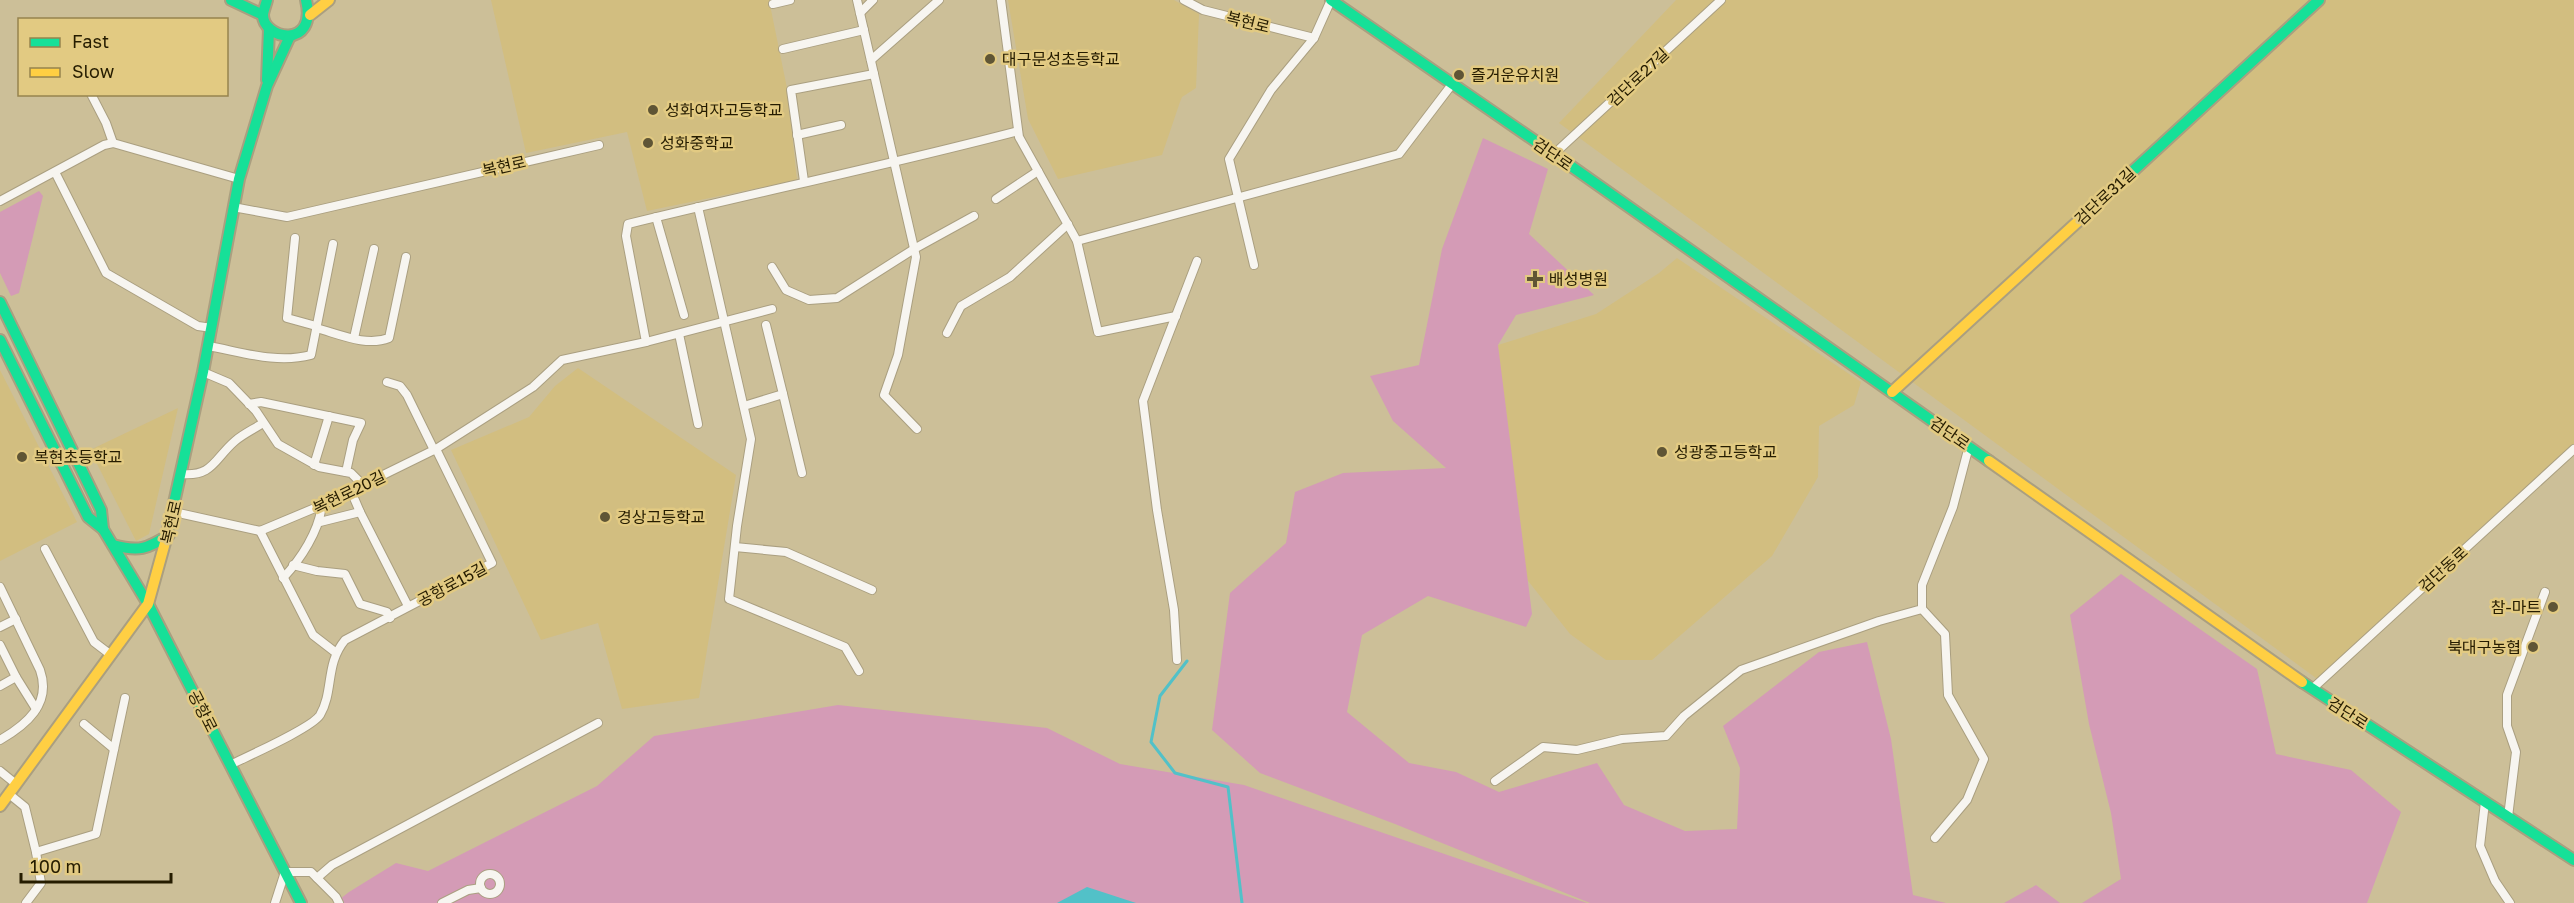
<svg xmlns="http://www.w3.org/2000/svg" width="2574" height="903" font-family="'Golos Text','Noto Sans KR',sans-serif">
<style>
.built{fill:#d2be80}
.green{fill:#d49bb6}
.water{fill:#52c1c8}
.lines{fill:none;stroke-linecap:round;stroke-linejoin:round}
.stream{stroke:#52c1c8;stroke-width:3}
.street-casing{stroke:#aa9f80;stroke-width:10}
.fast-casing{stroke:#aa9f80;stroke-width:14}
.slow-casing{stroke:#aa9f80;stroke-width:14}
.street{stroke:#f7f5f0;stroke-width:8}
.fast{stroke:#16e098;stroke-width:10}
.slow{stroke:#ffcf43;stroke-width:10}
.poi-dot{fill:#5f5535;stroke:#e2ca82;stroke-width:2}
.labels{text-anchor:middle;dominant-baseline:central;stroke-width:5;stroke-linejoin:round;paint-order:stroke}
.street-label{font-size:16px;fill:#251c00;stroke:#e2ca82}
.poi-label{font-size:16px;fill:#251c00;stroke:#e2ca82;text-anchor:start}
</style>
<rect width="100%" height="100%" fill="#ccbf98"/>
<!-- built -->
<g class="built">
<path d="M491 0H769L787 88 797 180 647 211 627 132 526 153Z"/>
<path d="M1008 0H1174L1199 14 1196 88 1182 97 1180 102 1162 155 1058 179 1028 119Z"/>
<path d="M1676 0H2574V449L2320 681 1559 123Z"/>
<path d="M1677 258 1861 382 1854 405 1819 426 1818 477 1772 556 1652 660H1606L1570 634 1514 563 1498 345 1596 314 1659 273Z"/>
<path d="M578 368 736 475 699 698 622 709 598 623 541 640 451 450 529 417 555 386Z"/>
<path d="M0 370 77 522 0 561Z"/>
<path d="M178 408 149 534 136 541 90 450Z"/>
</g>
<!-- green -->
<g class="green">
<path d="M1483 138 1548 169 1529 234 1594 295 1516 315 1498 345 1532 614 1526 627 1428 596 1362 635 1347 712 1409 763 1456 772 1499 792 1597 763 1624 805 1685 831 1737 829 1740 768 1723 726 1819 652 1867 642 1891 739 1913 895 1946 903H1590L1395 824 1260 773 1212 730 1230 593 1286 543 1295 492 1343 473 1446 468 1393 421 1370 376 1419 365 1442 249Z"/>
<path d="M39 191 43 196 19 293 11 296 0 273V212Z"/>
<path d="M2121 574 2257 669 2276 754 2351 770 2401 812 2367 903H2082L2121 879 2111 813 2089 724 2070 615Z"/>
<path d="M838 705 1047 728 1120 764 1244 785 1587 903H335L349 892 396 863 428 871 597 786 654 736Z"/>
<path d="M2036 885 2060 903H2004Z"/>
</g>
<!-- water -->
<path class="water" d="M1087 887 1136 903H1057Z"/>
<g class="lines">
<!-- stream -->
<path class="stream" d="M1187 661 1160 696 1151 742 1175 773 1228 787 1242 903"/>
<!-- street casing -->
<g class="street-casing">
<g id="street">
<path d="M857 0 916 257 898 355 884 395 917 429"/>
<path d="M1001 0 1019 137 1077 241 1098 332 1176 316"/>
<path d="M1184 0 1203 10 1314 38"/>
<path d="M773 4 790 0"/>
<path d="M860 13 873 0"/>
<path d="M783 49 864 30"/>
<path d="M871 60 939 0"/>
<path d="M91 94 106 123 113 143"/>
<path d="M797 135 841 125"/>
<path d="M1554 154 1721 0"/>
<path d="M55 172 106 273 198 326 212 328"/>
<path d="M804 181 791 90 874 74"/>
<path d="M996 199 1038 171"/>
<path d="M0 201 104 145 113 143 239 179"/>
<path d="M233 207 287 217 599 145"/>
<path d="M698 207 751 439 737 526 729 599 845 647 859 671"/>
<path d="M656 217 684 315"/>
<path d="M295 238 287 318 316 326"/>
<path d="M1077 241 1399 154 1453 83"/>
<path d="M1254 265 1229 159 1271 90 1314 38 1331 0"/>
<path d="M772 267 786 290 809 300 837 298 914 249 974 216"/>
<path d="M316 328C339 334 366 347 389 338L406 257"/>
<path d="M947 333 961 306 1010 277 1068 224"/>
<path d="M679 334 698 424"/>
<path d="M354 338 374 249"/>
<path d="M646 342 772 309"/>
<path d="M208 346C242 352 276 364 311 355L333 244"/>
<path d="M203 372 229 383 256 411 278 444 319 467 351 473 363 485"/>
<path d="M387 382 400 386 407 395 434 450"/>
<path d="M783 394 802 473"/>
<path d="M249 404 261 402 361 423 353 440 346 472"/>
<path d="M744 406 783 394 766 325"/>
<path d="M314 465 329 416"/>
<path d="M181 474C213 477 214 459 235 441 243 434 254 429 263 423"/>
<path d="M174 512 260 531 322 505 436 449 533 387 562 360 646 342 626 236 628 224C758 192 889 165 1018 131"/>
<path d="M360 512 408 606"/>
<path d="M320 522 360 512 351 491"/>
<path d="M260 531 313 635 335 652"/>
<path d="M735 547 786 552 872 590"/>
<path d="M45 549 94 642 111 655"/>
<path d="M293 565 317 571 345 574 360 604 387 612 390 618"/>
<path d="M283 578C301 559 319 531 322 505"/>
<path d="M0 587 40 670C52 704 26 725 0 740"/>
<path d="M1922 609 1945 634 1948 695 1984 759 1967 800 1935 838"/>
<path d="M0 627 16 619"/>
<path d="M0 645 16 677 0 686"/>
<path d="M1177 660 1174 610 1157 510 1143 401 1197 261"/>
<path d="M16 677 36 709"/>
<path d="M2312 689 2574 449"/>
<path d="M84 724 114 749"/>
<path d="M230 765C248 756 312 728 320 715 334 691 325 664 345 640L492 563 436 449"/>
<path d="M0 771 16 784"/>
<path d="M1495 781 1543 747 1577 750 1622 739 1666 736 1684 716 1741 670 1879 621 1922 609V585L1953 507 1969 446"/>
<path d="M9 794 25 807 36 852 96 834 125 698"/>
<path d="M2485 802 2480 846 2495 881 2510 903"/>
<path d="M2508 817 2516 752 2507 726V695L2545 592"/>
<circle cx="490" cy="884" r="10"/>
<path d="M317 878 332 865 598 723"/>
<path d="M26 903 41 883 36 852"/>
<path d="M275 903 285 872H311L336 897 339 903"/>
<path d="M442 903 468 890 481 888"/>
</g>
</g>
<!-- fast casing -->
<g class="fast-casing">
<g id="fast">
<path d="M231 0 263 15"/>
<path d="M267 0C266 4 264 9 263 14 262 40 318 50 306 0"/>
<path d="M1331 0 1554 154 1989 461"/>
<path d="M267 80 269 29"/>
<path d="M2122 181 2319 0"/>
<path d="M0 302 101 510 103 529"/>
<path d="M0 340 88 517 103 529 148 604 301 903"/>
<path d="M166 539 203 372 239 179 267 86 290 36"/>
<path d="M113 545C139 552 147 549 169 535"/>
<path d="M2302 682 2574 860"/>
</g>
</g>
<!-- slow casing -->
<g class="slow-casing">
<g id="slow">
<path d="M310 15 329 0"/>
<path d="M1892 392 2122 181"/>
<path d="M1989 461 2302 682"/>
<path d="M0 806 148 604 166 539"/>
</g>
</g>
<!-- street -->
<use href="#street" class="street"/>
<!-- fast -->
<use href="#fast" class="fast"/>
<!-- slow -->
<use href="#slow" class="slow"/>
</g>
<!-- markers -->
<g class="poi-dot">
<circle cx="990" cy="59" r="6"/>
<circle cx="1459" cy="75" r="6"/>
<circle cx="653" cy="110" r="6"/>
<circle cx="648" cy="143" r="6"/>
<path d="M1532 270h6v6h6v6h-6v6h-6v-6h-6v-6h6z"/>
<circle cx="1662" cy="452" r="6"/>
<circle cx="22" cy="457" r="6"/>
<circle cx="605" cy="517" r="6"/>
<circle cx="2553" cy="607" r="6"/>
<circle cx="2533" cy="647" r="6"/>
</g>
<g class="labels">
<!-- street labels -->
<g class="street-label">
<text transform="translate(1248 22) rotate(14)">복현로</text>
<text transform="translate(1638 77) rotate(-43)">검단로27길</text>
<text transform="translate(1553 154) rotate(35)">검단로</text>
<text transform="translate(504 166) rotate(-13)">복현로</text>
<text transform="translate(2105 196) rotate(-43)">검단로31길</text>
<text transform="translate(1950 433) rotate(35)">검단로</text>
<text transform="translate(349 492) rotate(-26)">복현로20길</text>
<text transform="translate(171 522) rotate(-77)">복현로</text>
<text transform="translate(2443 569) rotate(-42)">검단동로</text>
<text transform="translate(452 584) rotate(-28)">공항로15길</text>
<text transform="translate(203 711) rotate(63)">공항로</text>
<text transform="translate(2348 713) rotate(33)">검단로</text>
</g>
<!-- poi labels -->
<g class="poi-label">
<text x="1002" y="59">대구문성초등학교</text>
<text x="1471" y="75">즐거운유치원</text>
<text x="665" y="110">성화여자고등학교</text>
<text x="660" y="143">성화중학교</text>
<text x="1549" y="279">배성병원</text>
<text x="1674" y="452">성광중고등학교</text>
<text x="34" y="457">복현초등학교</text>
<text x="617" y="517">경상고등학교</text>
<text x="2541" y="607" text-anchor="end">참-마트</text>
<text x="2521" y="647" text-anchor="end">북대구농협</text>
</g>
</g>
<!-- legend -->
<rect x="18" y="18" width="210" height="78" fill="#e2ca82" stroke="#96844e" stroke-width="1.5"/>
<rect x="30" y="38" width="30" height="9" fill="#16e098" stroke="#96844e" stroke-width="1.5"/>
<text x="72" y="48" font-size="18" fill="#251c00">Fast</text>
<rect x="30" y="68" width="30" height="9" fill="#ffcf43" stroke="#96844e" stroke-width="1.5"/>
<text x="72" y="78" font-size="18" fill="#251c00">Slow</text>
<!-- scale -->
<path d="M21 873v9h150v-9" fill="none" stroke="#251c00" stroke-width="3"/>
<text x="30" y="873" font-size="18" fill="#251c00" stroke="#e2ca82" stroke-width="4.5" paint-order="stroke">100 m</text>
</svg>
